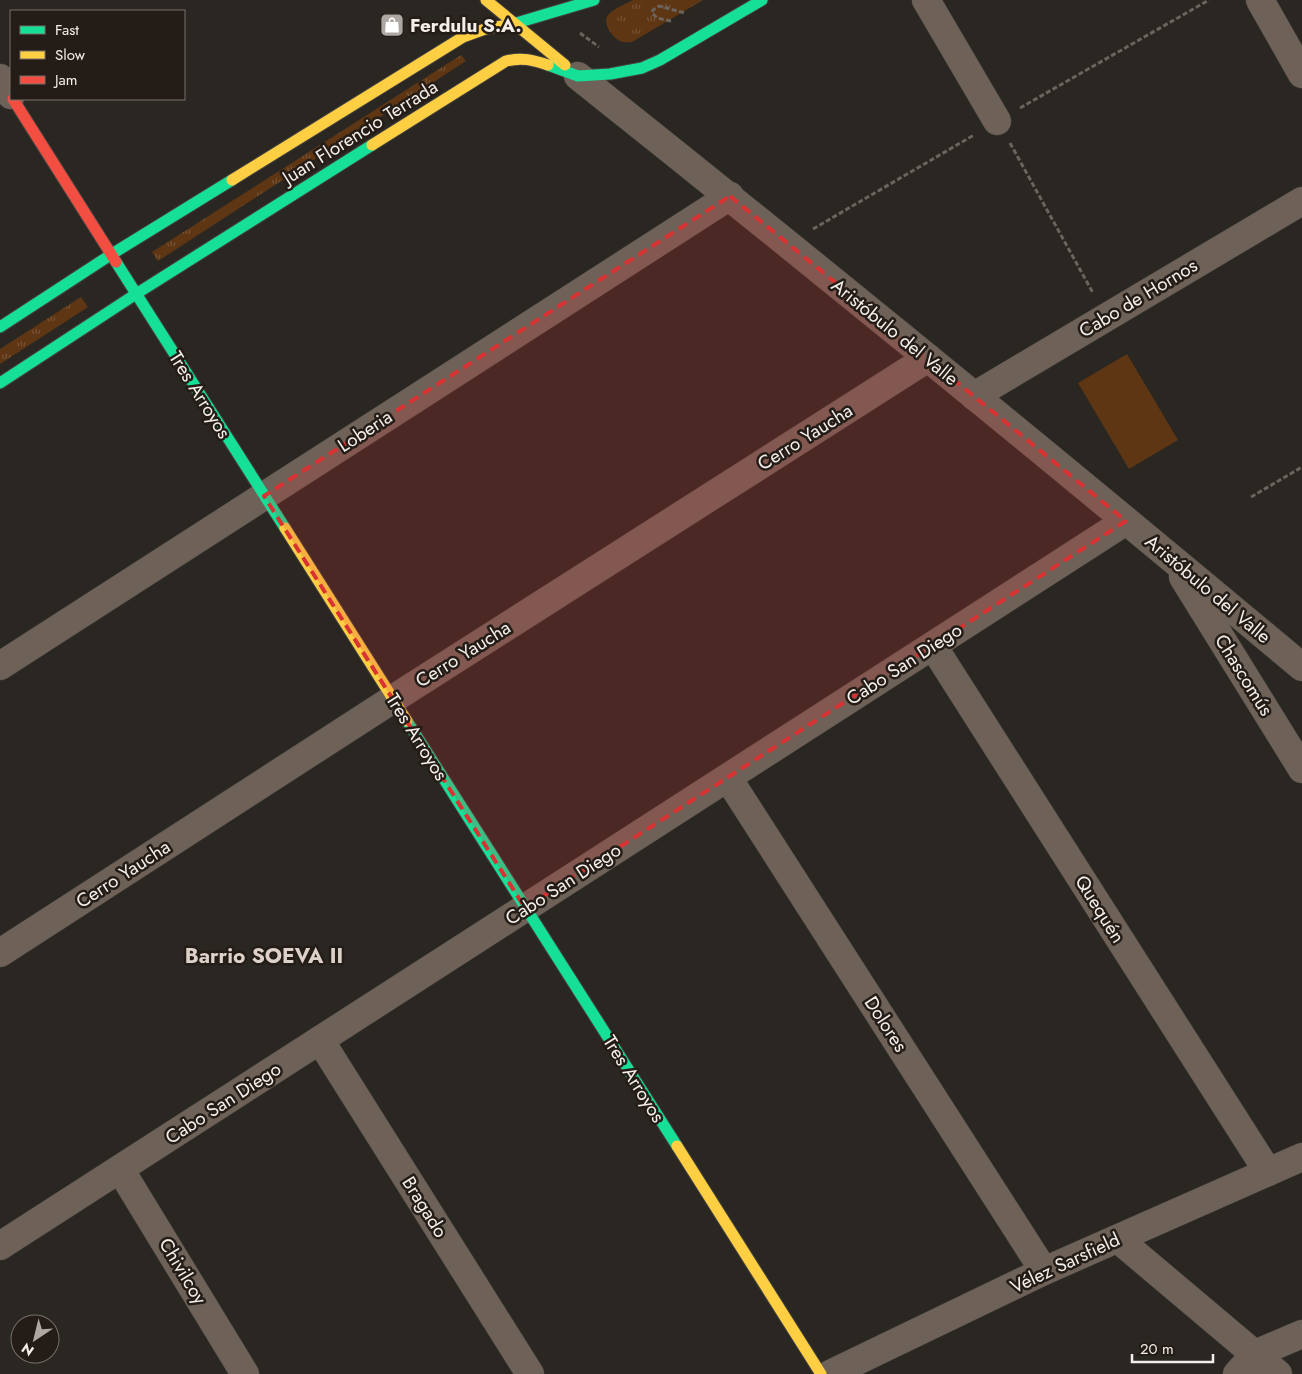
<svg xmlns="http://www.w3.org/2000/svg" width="1302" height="1374" font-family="Jost,sans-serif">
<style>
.grass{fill:url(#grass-tufts)}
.pitch{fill:#5e3613}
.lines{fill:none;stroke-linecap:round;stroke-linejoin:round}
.street-casing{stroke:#45423f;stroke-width:29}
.fast-casing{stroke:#45423f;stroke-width:13}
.slow-casing{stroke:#45423f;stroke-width:13}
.jam-casing{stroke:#45423f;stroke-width:13}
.path{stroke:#6b645e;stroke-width:3;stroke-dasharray:5 2.5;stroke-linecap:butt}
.street{stroke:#6e6258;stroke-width:28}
.fast{stroke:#16e098;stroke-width:11}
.slow{stroke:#ffcf43;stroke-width:11}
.jam{stroke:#f24e42;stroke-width:11}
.marked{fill:#d83232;fill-opacity:0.2;stroke:#d83232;stroke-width:4;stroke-dasharray:10 6;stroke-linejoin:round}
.labels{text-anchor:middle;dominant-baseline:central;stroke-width:5;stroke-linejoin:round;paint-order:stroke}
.poi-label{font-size:19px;font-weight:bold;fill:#f4eeea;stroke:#241c16;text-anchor:start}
.street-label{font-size:19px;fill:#f4eeea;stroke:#241c16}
.quarter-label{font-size:21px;font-weight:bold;fill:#ddd1c9;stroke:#241c16}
</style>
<defs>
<pattern id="grass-tufts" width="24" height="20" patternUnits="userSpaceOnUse" patternTransform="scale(1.25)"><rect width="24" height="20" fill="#5e3613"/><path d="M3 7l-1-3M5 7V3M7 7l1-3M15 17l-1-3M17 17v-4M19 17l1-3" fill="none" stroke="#765336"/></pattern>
</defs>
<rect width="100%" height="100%" fill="#2a2622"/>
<!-- grass -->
<g class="grass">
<path d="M633 0H703L632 42C627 42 624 43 620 41 612 37 601 22 609 14 615 8 626 4 633 0Z"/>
<path d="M461 55 466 61 158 261 152 252Z"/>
<path d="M81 297 88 307 0 364V349Z"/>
</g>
<!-- pitch -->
<path class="pitch" d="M1127 354 1178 440 1129 469 1078 383Z"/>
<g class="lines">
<!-- street casing -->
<g class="street-casing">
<g id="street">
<path d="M926 0 997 121"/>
<path d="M1260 0 1302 74"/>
<path d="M578 76C822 270 1063 467 1302 667"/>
<path d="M0 78 11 95"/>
<path d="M974 396 1302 201"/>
<path d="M1183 577 1302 769"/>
<path d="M933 646 1268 1172"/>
<path d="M0 666 730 196"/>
<path d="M728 778 1044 1271"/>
<path d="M0 953 393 699 928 358"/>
<path d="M320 1040 530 1374"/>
<path d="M120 1169 245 1374"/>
<path d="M1118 1239 1278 1374"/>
<path d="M0 1246 1126 521"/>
<path d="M830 1374 1044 1271 1302 1157"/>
<path d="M1237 1374 1255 1354 1302 1334"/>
</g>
</g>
<!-- fast casing -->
<g class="fast-casing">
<g id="fast">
<path d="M513 24 594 0"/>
<path d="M548 65 578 76 610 74 642 68 660 60 762 0"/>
<path d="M116 262 285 528"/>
<path d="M0 327 112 254 232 180"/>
<path d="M0 383 136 294 372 145"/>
<path d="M407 721 677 1146"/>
</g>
</g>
<!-- slow casing -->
<g class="slow-casing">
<g id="slow">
<path d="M486 0 565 65"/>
<path d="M372 145 506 61C522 57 533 60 548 65"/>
<path d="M232 180 463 37 485 29 513 24"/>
<path d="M285 528 407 721"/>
<path d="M677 1146 821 1374"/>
</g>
</g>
<!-- jam casing -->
<g class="jam-casing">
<path id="jam" d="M13 99 116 262"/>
</g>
<!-- path -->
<g class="path">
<path d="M671 21 657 18 652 13 653 10 659 6 685 13"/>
<path d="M580 33 599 47"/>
<path d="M1020 108 1209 0"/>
<path d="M1010 143 1093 293"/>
<path d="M813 229 974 135"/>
<path d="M1251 497 1302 467"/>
</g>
<!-- street -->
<use href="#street" class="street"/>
<!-- fast -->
<use href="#fast" class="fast"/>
<!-- slow -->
<use href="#slow" class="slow"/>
<!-- jam -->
<use href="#jam" class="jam"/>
</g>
<!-- marked area -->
<path class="marked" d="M730 196 1126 521 525 908 264 496Z"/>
<!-- icons -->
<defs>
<g id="shop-square" transform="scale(1.25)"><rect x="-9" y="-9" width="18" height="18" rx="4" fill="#ada8a4" stroke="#241c16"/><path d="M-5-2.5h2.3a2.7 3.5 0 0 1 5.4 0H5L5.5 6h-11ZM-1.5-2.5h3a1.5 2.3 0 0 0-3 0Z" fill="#fff"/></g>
</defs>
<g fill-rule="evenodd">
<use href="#shop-square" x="392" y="25"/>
</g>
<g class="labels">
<!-- poi labels -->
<g class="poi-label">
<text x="410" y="25">Ferdulu S.A.</text>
</g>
<!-- street labels -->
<g class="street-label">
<text transform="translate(360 132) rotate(-32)">Juan Florencio Terrada</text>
<text transform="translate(1138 298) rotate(-31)">Cabo de Hornos</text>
<text transform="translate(895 332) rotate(39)">Aristóbulo del Valle</text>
<text transform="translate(200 395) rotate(58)">Tres Arroyos</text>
<text transform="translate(365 431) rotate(-33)">Loberia</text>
<text transform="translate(805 437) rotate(-32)">Cerro Yaucha</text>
<text transform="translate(1208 589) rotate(40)">Aristóbulo del Valle</text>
<text transform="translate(463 654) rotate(-32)">Cerro Yaucha</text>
<text transform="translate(904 664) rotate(-33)">Cabo San Diego</text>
<text transform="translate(1244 675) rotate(58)">Chascomús</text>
<text transform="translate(417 737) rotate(58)">Tres Arroyos</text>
<text transform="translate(123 874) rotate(-33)">Cerro Yaucha</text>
<text transform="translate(563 884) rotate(-33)">Cabo San Diego</text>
<text transform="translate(1100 909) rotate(58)">Quequén</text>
<text transform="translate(886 1024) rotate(57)">Dolores</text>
<text transform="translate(634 1079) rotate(58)">Tres Arroyos</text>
<text transform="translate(223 1103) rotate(-33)">Cabo San Diego</text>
<text transform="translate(425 1207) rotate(58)">Bragado</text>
<text transform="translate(1065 1263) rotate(-25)">Vélez Sarsfield</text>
<text transform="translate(183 1271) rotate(59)">Chivilcoy</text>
</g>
<!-- quarter labels -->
<g class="quarter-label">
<text x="264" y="956">Barrio SOEVA II</text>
</g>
</g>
<!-- legend -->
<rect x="10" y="10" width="175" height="90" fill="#241c16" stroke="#77706b"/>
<rect x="20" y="26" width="25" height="8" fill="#16e098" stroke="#77706b"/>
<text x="55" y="35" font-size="15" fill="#f4eeea">Fast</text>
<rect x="20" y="51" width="25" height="8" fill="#ffcf43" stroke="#77706b"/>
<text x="55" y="60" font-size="15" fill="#f4eeea">Slow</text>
<rect x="20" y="76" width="25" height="8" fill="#f24e42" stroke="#77706b"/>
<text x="55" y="85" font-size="15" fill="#f4eeea">Jam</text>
<!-- north arrow -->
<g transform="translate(35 1339) rotate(215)"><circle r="24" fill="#241c16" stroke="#77706b"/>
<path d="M0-4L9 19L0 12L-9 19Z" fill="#ada8a4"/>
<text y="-8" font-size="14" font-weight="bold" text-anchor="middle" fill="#f4eeea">N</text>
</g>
<!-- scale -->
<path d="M1132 1354v8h81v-8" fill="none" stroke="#f4eeea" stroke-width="2.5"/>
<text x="1140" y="1354" font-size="15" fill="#f4eeea" stroke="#241c16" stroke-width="4" paint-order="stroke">20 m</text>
</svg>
